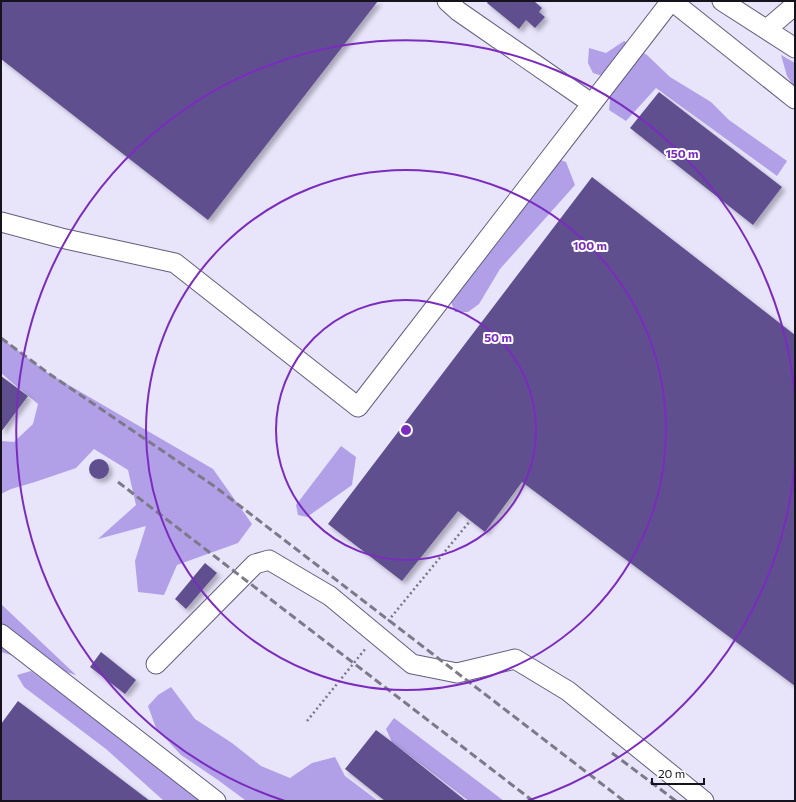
<svg xmlns="http://www.w3.org/2000/svg" width="796" height="802" font-family="Commissioner,sans-serif">
<style>
.forest{fill:#b1a0e7}
.building{fill:#614f8f;filter:url(#shadow)}
.lines{fill:none;stroke-linecap:round;stroke-linejoin:round}
.minor-casing{stroke:#655e7d;stroke-width:21}
.path{stroke:#7a7687;stroke-width:2.5;stroke-dasharray:2 3;stroke-linecap:butt}
.minor{stroke:#fff;stroke-width:19}
.rail{stroke:#7c7989;stroke-width:3;stroke-dasharray:8 4;stroke-linecap:butt}
.ring{fill:none;stroke:#7b2cbf;stroke-width:2}
.centre{fill:#7b2cbf;stroke:#fff;stroke-width:2}
.ring-label{font-size:12px;text-anchor:middle;font-weight:bold;fill:#7b2cbf;stroke:#fff;stroke-width:4;stroke-linejoin:round;paint-order:stroke}
</style>
<defs>
<filter id="shadow"><feDropShadow dx="3.5" dy="3.5" stdDeviation="2" flood-color="#0004"/></filter>
</defs>
<rect width="100%" height="100%" fill="#e8e4fa"/>
<!-- forest -->
<g class="forest">
<path d="M624 41 647 55 670 77 711 102 729 120 787 161 777 176 656 88 626 121 609 110 610 101 605 77 593 73 588 63 589 48 606 53Z"/>
<path d="M781 55 795 63V88L787 76Z"/>
<path d="M550 156 566 162 575 185 500 269 479 304 468 312H455L449 297Z"/>
<path d="M1 338 48 373 213 469 252 524 238 543 177 565 164 595 138 592 135 561 146 526 98 539 136 505 128 470 94 449 76 468 35 482 11 489 1 494V441L14 442 33 424 38 404 1 373Z"/>
<path d="M341 446 356 457 352 485 307 517 298 515 296 505Z"/>
<path d="M1 604 76 675 1 652Z"/>
<path d="M31 671 207 801H164L106 749 24 687 17 675Z"/>
<path d="M171 687 195 719 232 743 261 766 290 778 312 763 335 757 345 776 378 801H258L257 800H245L218 780 181 755 156 728 148 706 158 695Z"/>
<path d="M394 718 504 801H469L392 742 386 729Z"/>
</g>
<!-- building -->
<g class="building">
<path d="M1 1H378L208 220 1 59Z"/>
<path d="M488 1H534L542 8 539 12 545 17 535 28 526 20 519 29 487 3Z"/>
<path d="M659 92 782 187 753 225 630 128Z"/>
<path d="M592 177 795 335V686L522 482 485 532 458 511 402 581 328 524Z"/>
<path d="M1 376 28 396 1 432Z"/>
<circle cx="99" cy="469" r="10"/>
<path d="M205 563 217 573 186 609 175 599Z"/>
<path d="M101 652 136 680 125 694 90 667Z"/>
<path d="M18 701 150 801H1V724Z"/>
<path d="M376 730 392 742 466 801H385L345 769Z"/>
</g>
<g class="lines">
<!-- minor casing -->
<g class="minor-casing">
<g id="minor">
<path d="M447 1 458 11 591 103"/>
<path d="M672 1 795 99"/>
<path d="M722 1 795 48"/>
<path d="M767 29 795 5"/>
<path d="M1 222 61 238 175 263 358 407 671 1"/>
<path d="M1 634 216 801"/>
<path d="M156 664 255 564 269 560 330 596 412 664 457 673 515 659 568 691 704 801"/>
</g>
</g>
<!-- path -->
<g class="path">
<path d="M388 621 470 521"/>
<path d="M307 721 366 648"/>
</g>
<!-- minor -->
<use href="#minor" class="minor"/>
<!-- rail -->
<g class="rail">
<path d="M1 338 48 373 214 486 624 801"/>
<path d="M118 482 533 801"/>
<path d="M612 753 676 801"/>
</g>
</g>
<!-- distance rings -->
<g class="ring">
<circle cx="406" cy="430" r="130"/>
<circle cx="406" cy="430" r="260"/>
<path d="M795 461A390 390 0 0 1 527 801M285 801A390 390 0 1 1 795 399"/>
</g>
<circle cx="406" cy="430" r="6" class="centre"/>
<g class="ring-label">
<text x="682" y="158">150 m</text>
<text x="590" y="250">100 m</text>
<text x="498" y="342">50 m</text>
</g>
<!-- border -->
<rect width="796" height="802" fill="none" stroke="#16131f" stroke-width="4"/>
<!-- scale -->
<path d="M652 778v6h52v-6" fill="none" stroke="#16131f" stroke-width="2"/>
<text x="658" y="778" font-size="12" fill="#16131f" stroke="#ffffff" stroke-width="3" paint-order="stroke">20 m</text>
</svg>
